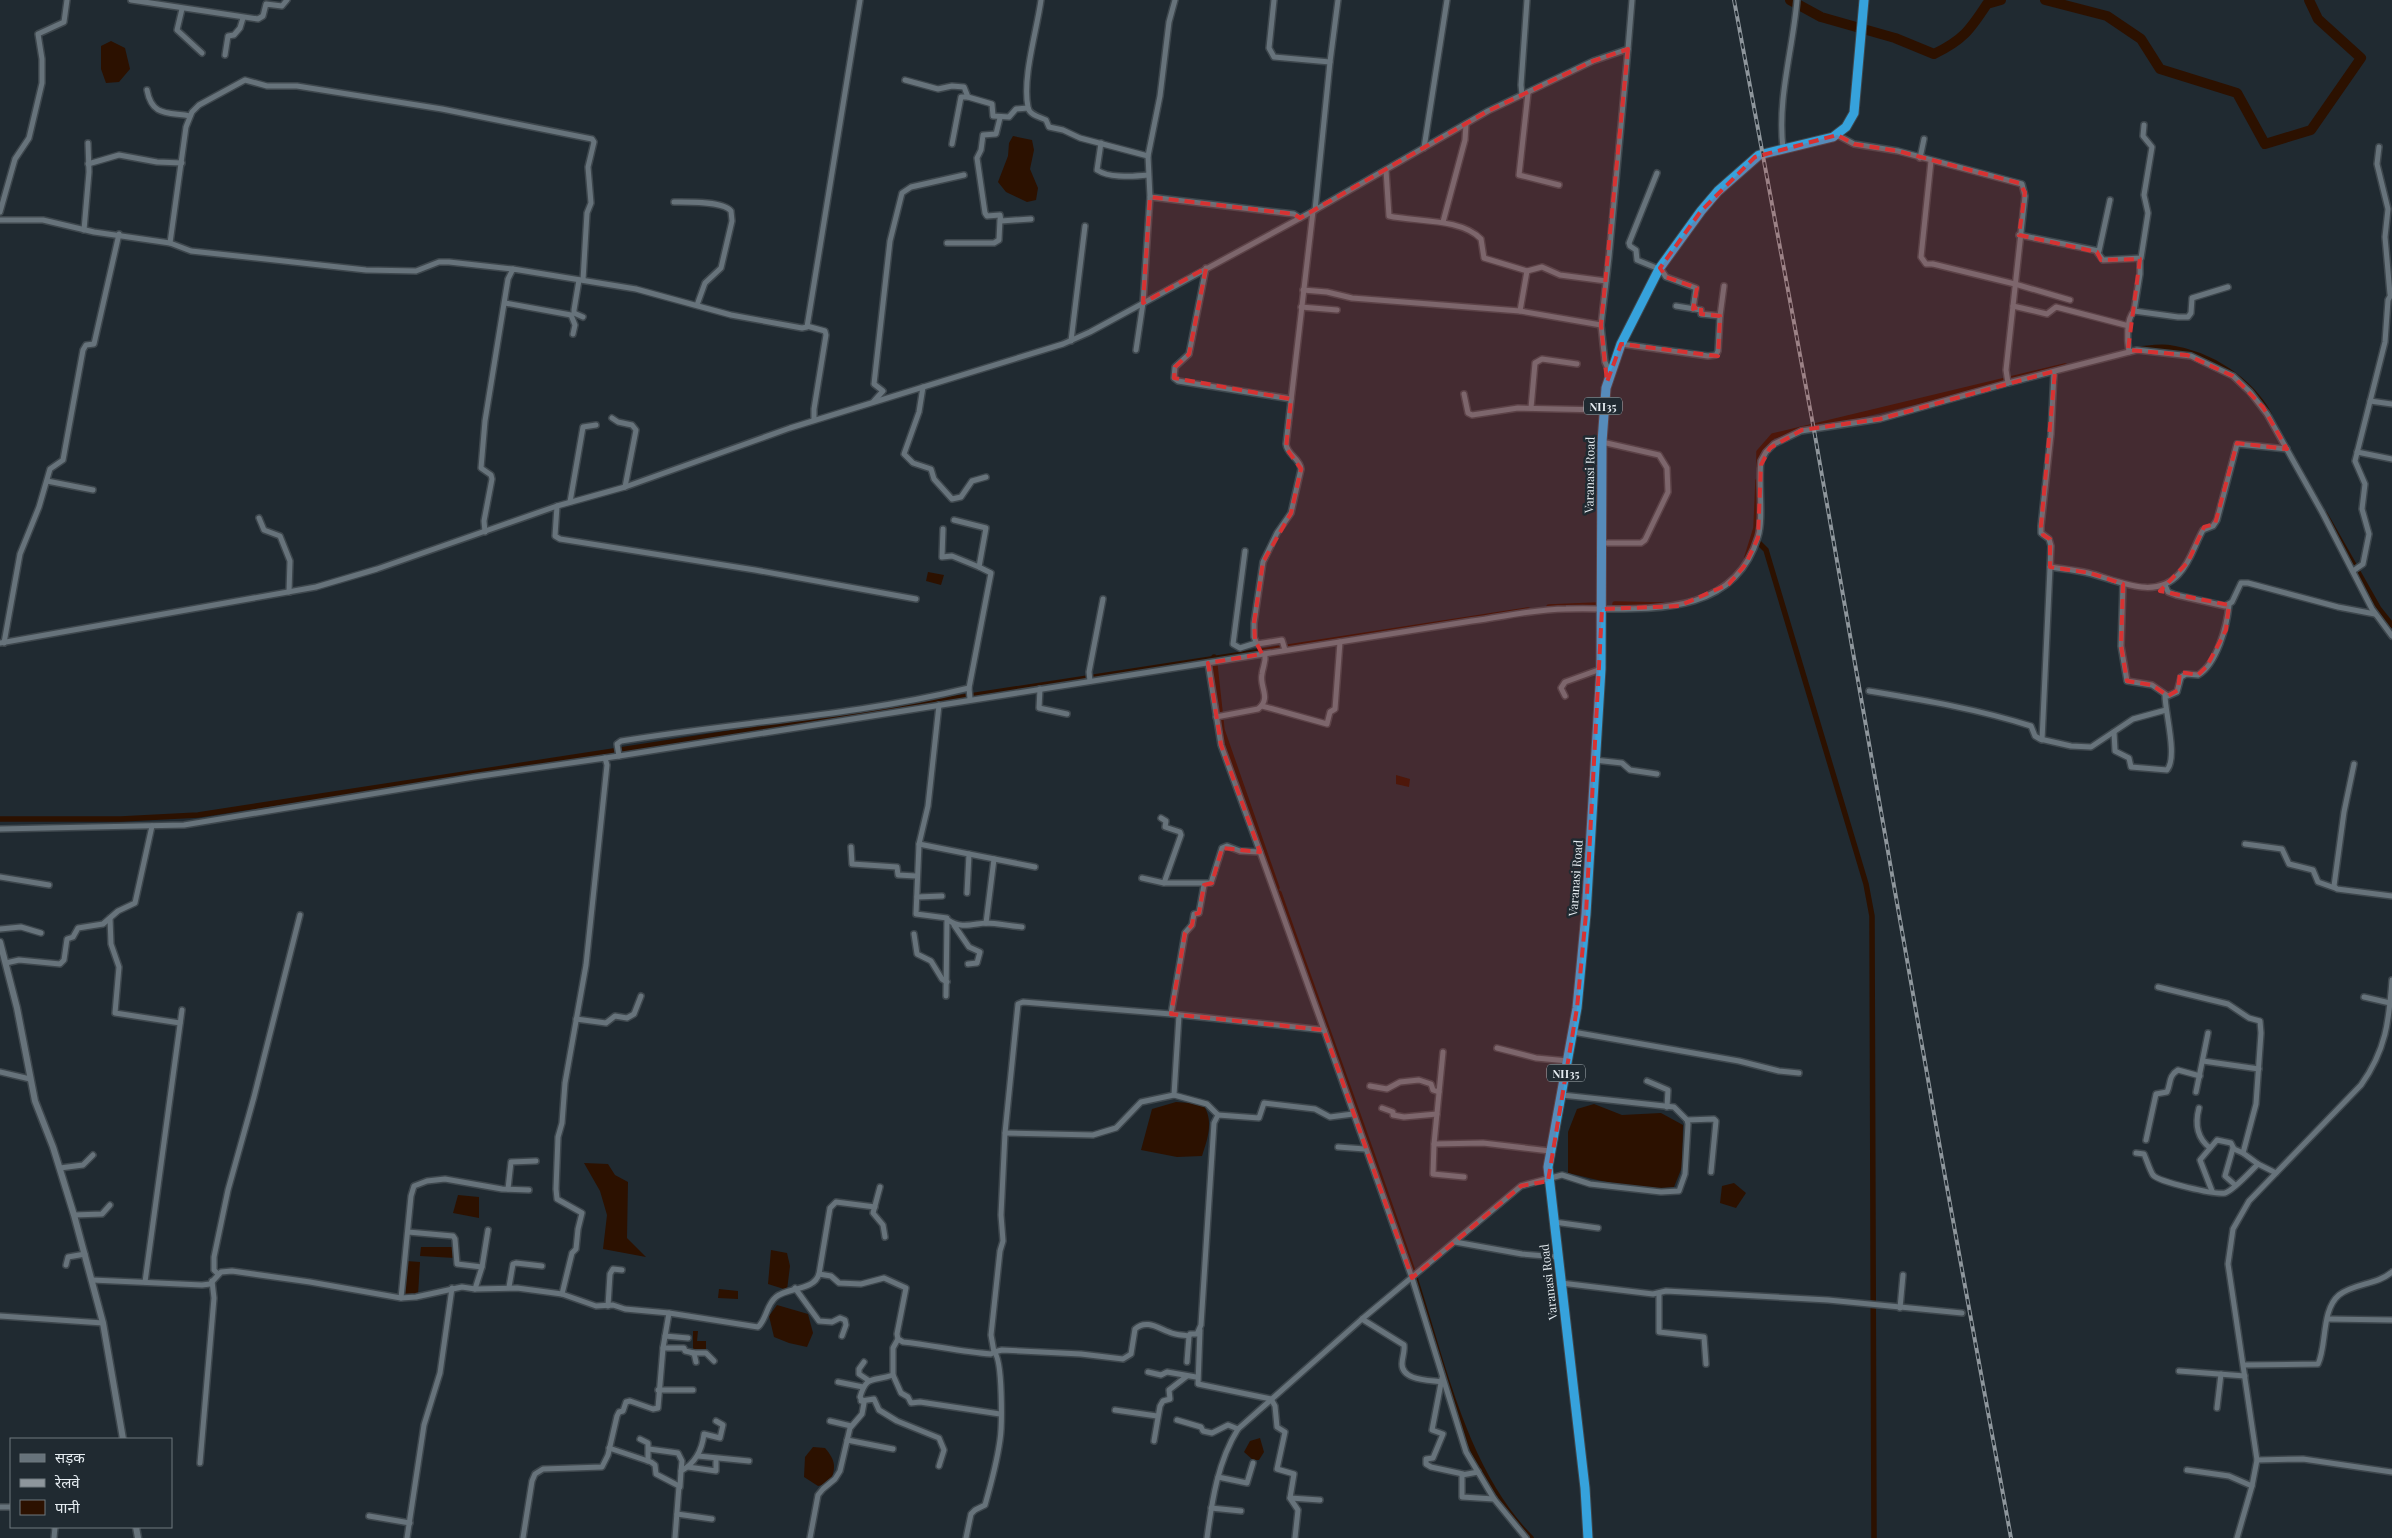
<svg xmlns="http://www.w3.org/2000/svg" width="2392" height="1538" font-family="'Playfair Display','Noto Sans Devanagari',serif">
<style>
.water{fill:#2c1100}
.lines{fill:none;stroke-linecap:round;stroke-linejoin:round}
.canal{stroke:#2c1100;stroke-width:5.5}
.river{stroke:#2c1100;stroke-width:10}
.minor-casing{stroke:#3e474d;stroke-width:8}
.tertiary-casing{stroke:#3e474d;stroke-width:9}
.trunk-casing{stroke:#3e474d;stroke-width:11}
.minor{stroke:#67737b;stroke-width:5}
.tertiary{stroke:#67737b;stroke-width:6}
.trunk{stroke:#36a2dc;stroke-width:9}
.rail-casing{stroke:#8e969c;stroke-width:4}
.rail{stroke:#202a31;stroke-width:2;stroke-dasharray:5.5;stroke-linecap:butt}
.marked{fill:#d73232;fill-opacity:0.2;stroke:#d73232;stroke-width:4;stroke-dasharray:10 6;stroke-linejoin:round}
.labels{text-anchor:middle;dominant-baseline:central;stroke-width:5;stroke-linejoin:round;paint-order:stroke}
.shield{fill:#202a31;stroke:#aab2b7;stroke-width:1}
.shield-label{font-size:11px;font-weight:bold;fill:#e5ecf1}
.street-label{font-size:12px;fill:#e5ecf1;stroke:#202a31}
</style>
<rect width="100%" height="100%" fill="#202a31"/>
<!-- water -->
<g class="water">
<path d="M111 41 125 48 130 69 119 82 106 83 101 69V46Z"/>
<path d="M1013 136 1032 140 1034 150 1030 169 1038 188 1036 200 1027 202 1006 192 998 182 1008 156 1009 143Z"/>
<path d="M928 572 944 575 941 585 926 581Z"/>
<path d="M1396 775 1410 779 1409 787 1396 784Z"/>
<path d="M1176 1102 1203 1104C1214 1121 1208 1138 1202 1156L1177 1157 1141 1150 1152 1109Z"/>
<path d="M1594 1104 1622 1115 1661 1113 1683 1125 1682 1167 1674 1187C1639 1191 1602 1181 1568 1173V1132L1577 1109Z"/>
<path d="M584 1163 608 1164 615 1175 628 1182 627 1238 646 1257 603 1249 607 1215 600 1191Z"/>
<path d="M1734 1183 1746 1193 1736 1208 1720 1203 1722 1186Z"/>
<path d="M458 1195 479 1197V1218L453 1213Z"/>
<path d="M421 1247H454L455 1258 420 1256Z"/>
<path d="M771 1250 787 1253 790 1266 787 1290 768 1284Z"/>
<path d="M406 1261 420 1262 418 1295 403 1296Z"/>
<path d="M719 1289 738 1291V1299L718 1298Z"/>
<path d="M777 1305 808 1314 813 1333 807 1347 789 1343 774 1337 769 1316Z"/>
<path d="M693 1331H698L697 1341H706V1353L693 1352Z"/>
<path d="M1260 1438 1264 1452 1259 1460H1253L1244 1452 1250 1441Z"/>
<path d="M813 1447 825 1448C836 1461 836 1467 830 1483L818 1486 804 1477 805 1457Z"/>
</g>
<g class="lines">
<!-- canal -->
<g class="canal">
<path d="M2140 349C2150 348 2162 346 2171 348 2211 354 2250 380 2269 414"/>
<path d="M1759 466V452L1773 436 2065 366"/>
<path d="M2325 514 2379 609 2392 625"/>
<path d="M1754 538 1766 550 1866 884 1872 916 1874 1538"/>
<path d="M1747 557 1756 528 1758 481"/>
<path d="M1615 604 1663 605"/>
<path d="M1549 607 1597 605"/>
<path d="M1214 657 1222 730 1277 888"/>
<path d="M0 819H121L198 815 1528 610"/>
<path d="M1279 893C1322 1016 1367 1137 1409 1260 1441 1352 1461 1468 1531 1538"/>
</g>
<!-- river -->
<g class="river">
<path d="M1790 0 1821 17 1895 38 1934 54C1963 40 1970 30 1987 4L2001 0"/>
<path d="M2045 0 2107 16 2141 39 2160 69 2237 93 2265 144 2311 130 2361 58 2318 19 2309 0"/>
</g>
<!-- minor casing -->
<g class="minor-casing">
<g id="minor">
<path d="M131 0 258 19 263 16 266 4 282 6 287 0"/>
<path d="M1041 0C1037 30 1022 78 1028 107 1029 115 1040 117 1046 120L1049 127 1063 130 1080 138 1148 156"/>
<path d="M1274 0 1269 48 1274 57 1330 62"/>
<path d="M182 9 177 30 202 53"/>
<path d="M1628 49 1632 0"/>
<path d="M225 55 228 36 234 35 240 28 243 18"/>
<path d="M905 80 938 89 952 86 964 87 968 97 992 104 993 116 1009 117 1016 109 1028 108"/>
<path d="M147 90C152 117 168 112 190 116"/>
<path d="M1528 93 1519 175 1559 185"/>
<path d="M1522 95 1521 85 1527 0"/>
<path d="M1000 118 996 134 983 135 981 150 977 158 985 213 987 216 1000 215 1001 221 1031 219"/>
<path d="M1837 135 1854 144 1898 151 2022 184 2025 196 2006 370 2008 383 2137 350 2191 356 2233 376 2250 392 2267 414 2322 512 2372 609 2392 636"/>
<path d="M1101 143 1097 170C1111 179 1133 176 1148 175"/>
<path d="M952 144 961 97H968"/>
<path d="M2379 147 2377 164 2388 209 2385 237 2390 294"/>
<path d="M1424 148 1447 0"/>
<path d="M1783 148C1777 99 1793 49 1797 0"/>
<path d="M1920 158 1924 139"/>
<path d="M1931 161 1921 257 1926 264H1932"/>
<path d="M88 164 119 155 157 162 182 163"/>
<path d="M1386 170 1389 216C1416 222 1461 218 1481 239L1484 258 1527 271 1520 311"/>
<path d="M1657 173 1629 243 1630 246 1636 250 1637 260 1659 269"/>
<path d="M1150 197 1294 214 1300 218"/>
<path d="M674 202C688 202 723 201 731 211L732 221 721 268 705 283 697 305"/>
<path d="M1315 210 1330 62 1338 0"/>
<path d="M0 212 15 159 29 138 42 83V59L38 34 64 22 67 0"/>
<path d="M0 220H43L94 232 170 243 191 251 366 270 416 271 439 262H449L513 269"/>
<path d="M1443 222 1465 140 1466 124"/>
<path d="M84 230 89 172 88 143"/>
<path d="M2019 235 2099 251 2110 200"/>
<path d="M170 243 186 127 192 112 199 105 245 80 267 86H297L442 109 592 139 594 142 588 167 591 203 587 213 583 280"/>
<path d="M947 243H994L999 240 1000 219"/>
<path d="M2097 252 2103 260 2141 258 2148 213 2144 195 2152 147 2143 136 2144 125"/>
<path d="M1933 264 2015 284 2070 300"/>
<path d="M1206 268 1189 354 1175 367 1174 378 1178 381 1291 399"/>
<path d="M1660 268 1666 277 1696 288 1693 309"/>
<path d="M1527 271 1542 267 1560 275 1606 281"/>
<path d="M579 280 574 310V313L583 317"/>
<path d="M1303 290 1327 292 1352 298 1520 311 1601 325"/>
<path d="M505 303 571 315 575 325 573 334"/>
<path d="M1676 306 1701 310V314L1720 316"/>
<path d="M2013 306 2047 314 2056 307 2129 326"/>
<path d="M1301 307 1337 310"/>
<path d="M2134 311 2140 274V259"/>
<path d="M807 326 825 331 826 335 814 409V420"/>
<path d="M1071 341 1085 226"/>
<path d="M1621 344 1708 356 1716 355 1718 351 1720 316 1724 286"/>
<path d="M1136 350 1143 303 1150 197 1148 156 1160 96 1169 22 1175 0"/>
<path d="M2129 352C2127 340 2126 320 2134 311L2178 317H2188L2191 313 2192 298 2228 287"/>
<path d="M923 387 919 412 904 454 913 463 931 469 934 479 952 499 961 497 972 481 986 477"/>
<path d="M1464 394 1468 413 1472 415 1518 408 1603 410"/>
<path d="M874 401 883 391 874 384 890 241 902 193 911 187 964 175"/>
<path d="M2370 401 2392 404"/>
<path d="M1531 408 1535 363 1542 359 1577 364"/>
<path d="M612 418 618 422 632 425 636 430 625 487"/>
<path d="M2357 452 2392 459"/>
<path d="M47 481 93 490"/>
<path d="M570 502 583 427 596 425"/>
<path d="M557 506 555 536 560 539 755 570 916 599"/>
<path d="M259 518 264 530 280 536 290 561 289 592"/>
<path d="M954 520 986 528 979 567 991 573 969 688 970 699"/>
<path d="M943 529 942 557 952 556 979 567"/>
<path d="M485 532 484 521 492 479 491 475 481 468 485 421 508 279 513 269 636 289 731 315 802 328 807 327 860 0"/>
<path d="M1601 543H1641L1645 540 1668 492 1667 468 1659 455 1602 442"/>
<path d="M1245 551 1233 644 1240 648 1256 643"/>
<path d="M2050 567C2063 569 2076 570 2088 573 2117 580 2155 601 2179 574 2191 561 2195 544 2203 530L2213 526 2217 520 2237 444 2287 449"/>
<path d="M2353 571 2363 564 2369 534 2362 509 2365 484 2355 461 2385 342 2388 300 2392 293"/>
<path d="M2123 584 2121 646 2127 681 2152 685 2168 696 2177 692 2181 677 2186 674 2198 675C2217 664 2227 626 2229 605"/>
<path d="M2165 585 2168 592 2176 595 2225 606 2232 602 2241 583H2248L2338 607 2375 614"/>
<path d="M0 643 316 587 377 569 557 506 625 487 790 428 1063 344 1090 332 1315 210 1488 111 1593 61 1628 49 1609 257 1601 325 1605 362 1610 373"/>
<path d="M4 643 20 554 39 507 50 469 63 460 83 350 86 345 94 344 119 234"/>
<path d="M1285 650 1282 640 1257 644 1254 637V623L1263 562 1277 533 1291 513 1301 469C1300 458 1287 455 1286 444L1313 211"/>
<path d="M1208 663 1221 745 1260 852"/>
<path d="M1090 681 1089 672 1103 599"/>
<path d="M1040 689 1039 708 1067 714"/>
<path d="M1869 691C1923 700 1978 709 2031 726L2035 736 2040 739 2071 746 2091 747 2133 719 2166 710"/>
<path d="M1565 696 1561 688 1565 682 1601 669"/>
<path d="M939 705 928 806 919 844 916 914 947 918 946 996"/>
<path d="M1262 706 1327 724 1330 712 1335 709 1340 642"/>
<path d="M1216 717 1258 709C1272 698 1259 687 1262 674 1263 666 1266 663 1265 654"/>
<path d="M2114 732 2115 751 2129 758 2131 767 2167 770C2178 757 2165 713 2165 695"/>
<path d="M2042 740 2051 546 2049 539 2041 533V526L2051 434 2054 372"/>
<path d="M619 756 617 744 621 741C737 722 854 716 969 688"/>
<path d="M1594 760 1622 763 1630 770 1657 774"/>
<path d="M2354 764 2344 812 2334 886 2337 889 2392 896"/>
<path d="M1161 818 1166 821 1165 827 1180 832 1181 835 1164 883"/>
<path d="M0 829 184 825 474 777 619 756 1472 621C1503 617 1535 609 1566 609 1637 607 1732 623 1758 537 1764 519 1758 482 1761 461L1766 452 1774 444 1801 431 1880 419 2008 383"/>
<path d="M919 844 969 854 967 893"/>
<path d="M2245 844 2282 849 2289 864 2313 870 2318 882 2335 888"/>
<path d="M851 847 852 864 897 867 898 875 916 876"/>
<path d="M969 854 1035 867"/>
<path d="M0 877 49 885"/>
<path d="M1142 878 1164 883H1211L1222 848 1227 846 1240 851 1260 852 1324 1030"/>
<path d="M917 897 942 896"/>
<path d="M110 918 111 944 119 967 115 1013 180 1023"/>
<path d="M948 920C960 929 973 924 986 923 997 923 1010 926 1022 927"/>
<path d="M986 923 994 859"/>
<path d="M954 925 969 947 980 952 977 963 968 964"/>
<path d="M0 929 21 927 41 933"/>
<path d="M914 934 917 954 931 961 942 979 947 982"/>
<path d="M6 963 19 960 60 964 64 960 67 939 73 937 78 928 103 924 118 911 135 903 152 826"/>
<path d="M2158 987 2228 1004 2249 1018 2260 1021 2261 1033 2256 1104 2243 1153 2258 1164 2276 1173"/>
<path d="M2364 997 2390 1003"/>
<path d="M1171 1014 1185 933 1192 925 1194 914 1199 913 1204 885"/>
<path d="M1179 1015 1174 1095 1207 1104 1218 1115"/>
<path d="M576 1019 606 1023 615 1016 627 1018 634 1014 641 996"/>
<path d="M1573 1032 1739 1061 1779 1071 1799 1073"/>
<path d="M1497 1048 1536 1058 1568 1061"/>
<path d="M1443 1052 1434 1144 1483 1143 1550 1151"/>
<path d="M2203 1061 2259 1069"/>
<path d="M0 1072 30 1079"/>
<path d="M1647 1081 1668 1090 1667 1107"/>
<path d="M1370 1086 1387 1089 1400 1082 1419 1080 1431 1084 1433 1090 1439 1092"/>
<path d="M2196 1092 2208 1033"/>
<path d="M1382 1108 1393 1112V1115L1404 1117 1437 1114"/>
<path d="M2199 1108C2195 1123 2197 1138 2210 1148"/>
<path d="M1687 1120 1714 1119 1716 1121 1711 1172"/>
<path d="M1005 1133 1093 1135 1116 1128 1141 1102 1174 1095"/>
<path d="M2146 1140 2156 1094 2167 1092C2171 1084 2168 1076 2178 1070L2200 1076"/>
<path d="M1434 1144 1433 1174 1464 1177"/>
<path d="M1338 1147 1365 1149"/>
<path d="M2233 1148 2225 1176 2235 1185"/>
<path d="M2136 1153 2144 1154C2146 1158 2150 1171 2153 1175 2159 1182 2215 1195 2225 1193 2233 1191 2251 1171 2258 1164"/>
<path d="M60 1168 83 1165 93 1155"/>
<path d="M880 1187 873 1213 883 1225 885 1237"/>
<path d="M508 1189 511 1162 536 1161"/>
<path d="M2212 1191 2200 1160 2217 1140 2231 1143 2234 1149 2243 1153"/>
<path d="M875 1207 836 1202 830 1208 819 1274 831 1276 839 1283 861 1284 884 1278 906 1288 897 1334 898 1339 903 1342C932 1345 962 1352 991 1354L994 1352 991 1335 1000 1251 1003 1241 1001 1215 1005 1133 1018 1004 1023 1002 1171 1014 1324 1030 1412 1278 1466 1452 1494 1499 1526 1538"/>
<path d="M74 1215 102 1214 110 1205"/>
<path d="M1554 1222 1598 1228"/>
<path d="M408 1232 453 1236 455 1239 457 1264 482 1267"/>
<path d="M1455 1242 1522 1254 1558 1257"/>
<path d="M66 1265 68 1257 85 1254"/>
<path d="M218 1274 214 1270V1257L228 1190 254 1097 300 915"/>
<path d="M92 1280 202 1285 210 1284 221 1272 232 1271 310 1282 401 1298 416 1297 462 1287 475 1289 517 1288 562 1294 596 1306 613 1305 625 1309 669 1313 758 1327C767 1319 766 1305 776 1297 788 1287 814 1291 819 1274"/>
<path d="M145 1282 182 1010"/>
<path d="M1561 1283 1653 1294 1666 1291 1828 1300 1962 1313"/>
<path d="M509 1287 513 1264 516 1263 542 1266"/>
<path d="M795 1288 819 1321 832 1322 840 1318 845 1320 846 1325 842 1336"/>
<path d="M475 1289 482 1267 488 1230"/>
<path d="M1659 1293V1332L1704 1337 1706 1364"/>
<path d="M562 1294 572 1253 576 1249 578 1229 582 1213 557 1199 556 1189 558 1137 562 1123 565 1083 586 965 607 765 605 758"/>
<path d="M401 1298 411 1196 414 1186 427 1181 445 1179 502 1189 529 1190"/>
<path d="M608 1306 610 1274 613 1269 622 1270"/>
<path d="M1900 1308 1903 1275"/>
<path d="M0 1316 103 1323"/>
<path d="M1362 1319 1404 1345C1405 1351 1402 1358 1402 1364 1402 1381 1430 1380 1442 1382"/>
<path d="M2328 1319 2392 1320"/>
<path d="M1200 1330 1198 1384 1271 1399 1275 1406 1277 1427 1285 1432 1277 1469 1294 1474 1290 1498 1298 1510 1295 1538"/>
<path d="M665 1336 688 1338"/>
<path d="M663 1348H684L685 1351 694 1353 696 1362"/>
<path d="M692 1353H706L714 1361"/>
<path d="M864 1362 859 1369V1374L868 1380"/>
<path d="M1187 1362 1189 1336"/>
<path d="M2244 1365 2318 1364C2327 1346 2321 1310 2339 1295 2354 1283 2377 1285 2392 1272"/>
<path d="M2179 1371 2245 1376"/>
<path d="M1148 1372 1161 1375 1167 1372 1196 1377"/>
<path d="M893 1375 901 1393 908 1397 911 1403 920 1402 1000 1414"/>
<path d="M1442 1378 1432 1430 1443 1434 1433 1458 1426 1459V1464L1431 1467 1463 1474"/>
<path d="M838 1382 863 1387"/>
<path d="M658 1390H693"/>
<path d="M861 1401 874 1399 879 1410 897 1421 939 1438 944 1450 939 1466"/>
<path d="M2217 1408 2221 1374"/>
<path d="M1115 1410 1157 1416"/>
<path d="M1177 1420 1201 1427 1203 1431 1212 1433 1228 1425 1238 1429"/>
<path d="M830 1421 851 1426"/>
<path d="M640 1439 648 1443V1461"/>
<path d="M847 1440 893 1449"/>
<path d="M1154 1441 1160 1406 1163 1401 1170 1399 1169 1390 1187 1376"/>
<path d="M609 1448 651 1462 655 1465 656 1474 679 1486 675 1538"/>
<path d="M649 1449 678 1453 682 1461 681 1471"/>
<path d="M698 1456 749 1461"/>
<path d="M2257 1460 2303 1459 2392 1472"/>
<path d="M200 1463 214 1298 212 1281"/>
<path d="M688 1467 716 1471V1459"/>
<path d="M2187 1470 2229 1476 2252 1486"/>
<path d="M1478 1472 1462 1475V1497L1494 1499"/>
<path d="M1218 1477 1247 1483 1253 1463"/>
<path d="M680 1487 681 1471C696 1463 702 1450 704 1434L720 1438 723 1425 716 1421"/>
<path d="M1290 1498 1320 1500"/>
<path d="M0 1507H11"/>
<path d="M1211 1508 1241 1511"/>
<path d="M677 1514 712 1519"/>
<path d="M369 1516 410 1523"/>
<path d="M54 1538 55 1527"/>
<path d="M407 1538 424 1425 440 1373 452 1288"/>
<path d="M523 1538 532 1481 535 1474 543 1469 602 1467 608 1455 617 1416 619 1412 623 1411 626 1402 630 1401 653 1409 658 1408 663 1348 669 1313"/>
<path d="M810 1538 818 1495 823 1489 835 1479 840 1471 850 1428 862 1414 864 1403 860 1397C867 1374 873 1382 893 1375V1348L898 1339"/>
<path d="M966 1538 971 1514 975 1510 985 1505C991 1484 997 1462 1000 1440 1002 1427 1003 1359 994 1352L1002 1350 1081 1354 1123 1359 1131 1354 1135 1329C1146 1319 1158 1328 1169 1332 1175 1335 1183 1335 1189 1336L1190 1334H1197L1201 1325 1214 1123 1218 1115 1259 1118 1264 1103 1315 1109 1330 1117 1353 1114"/>
<path d="M1207 1538C1212 1500 1218 1461 1238 1429L1362 1319 1521 1186 1562 1175 1590 1184 1661 1192 1679 1191 1685 1174 1688 1124 1687 1120 1674 1107 1562 1095"/>
<path d="M2237 1538 2252 1486 2257 1460 2228 1264 2233 1229 2249 1201 2361 1085C2386 1050 2389 1021 2392 980"/>
</g>
</g>
<!-- tertiary casing -->
<g class="tertiary-casing">
<g id="tertiary">
<path d="M0 942 17 1008 35 1101 53 1147 74 1215 103 1323 123 1439"/>
<path d="M136 1527 138 1538"/>
</g>
</g>
<!-- trunk casing -->
<g class="trunk-casing">
<path id="trunk" d="M1588 1538 1585 1488 1548 1167 1577 1008 1586 914 1601 669 1602 442 1606 388 1621 344 1659 269 1701 211 1718 191 1759 155 1833 137 1846 127 1854 113 1864 0"/>
</g>
<!-- minor -->
<use href="#minor" class="minor"/>
<!-- tertiary -->
<use href="#tertiary" class="tertiary"/>
<!-- trunk -->
<use href="#trunk" class="trunk"/>
<!-- rail casing -->
<g class="rail-casing">
<path id="rail" d="M1734 0 1814 430 1946 1182 2011 1538"/>
</g>
<!-- rail -->
<use href="#rail" class="rail"/>
</g>
<!-- marked area -->
<path class="marked" d="M1628 49 1601 325 1607 382 1621 344 1718 356 1720 316 1701 314V306L1693 309 1697 288 1666 277 1660 268 1701 211 1755 157 1837 135 1854 144 1898 151 2019 183 2025 192 2019 235 2097 252 2101 260 2140 259 2128 350 2187 355 2233 376 2263 407 2287 449 2237 443 2215 524 2204 527 2188 562 2160 591 2229 605 2226 630 2207 666 2198 675 2180 672 2178 690 2168 696 2152 685 2127 681 2121 646 2123 584 2090 573 2050 567V539L2043 535 2041 526 2055 371 1880 419 1802 430 1770 448 1761 465 1758 538 1745 565 1729 584 1679 606 1602 609 1586 914 1577 1008 1548 1181 1521 1186 1412 1278 1324 1030 1171 1014 1185 933 1192 925 1194 914 1199 913 1204 885 1212 883 1222 848 1260 852 1221 745 1208 663 1262 654 1255 640 1254 623 1263 562 1291 513 1301 469 1286 448 1291 399 1174 378 1175 367 1189 354 1206 268 1143 303 1150 197 1294 214 1300 218 1488 111 1593 61Z"/>
<g class="labels">
<!-- shield labels -->
<g class="shield">
<rect x="1584" y="397.5" width="38" height="17" rx="4"/>
<rect x="1547" y="1064.5" width="38" height="17" rx="4"/>
</g>
<g class="shield-label">
<text x="1603" y="406">NH35</text>
<text x="1566" y="1073">NH35</text>
</g>
<!-- street labels -->
<g class="street-label">
<text transform="translate(1589 475) rotate(-89)">Varanasi Road</text>
<text transform="translate(1575 878) rotate(-86)">Varanasi Road</text>
<text transform="translate(1548 1282) rotate(-97)">Varanasi Road</text>
</g>
</g>
<!-- legend -->
<rect x="10" y="1438" width="162" height="90" fill="#202a31" stroke="#6f787e"/>
<rect x="20" y="1454" width="25" height="8" fill="#67737b" stroke="#6f787e"/>
<text x="55" y="1463" font-size="15" fill="#e5ecf1">सड़क</text>
<rect x="20" y="1479" width="25" height="8" fill="#8e969c" stroke="#6f787e"/>
<text x="55" y="1488" font-size="15" fill="#e5ecf1">रेलवे</text>
<rect x="20" y="1500" width="25" height="15" fill="#2c1100" stroke="#6f787e"/>
<text x="55" y="1513" font-size="15" fill="#e5ecf1">पानी</text>
</svg>
